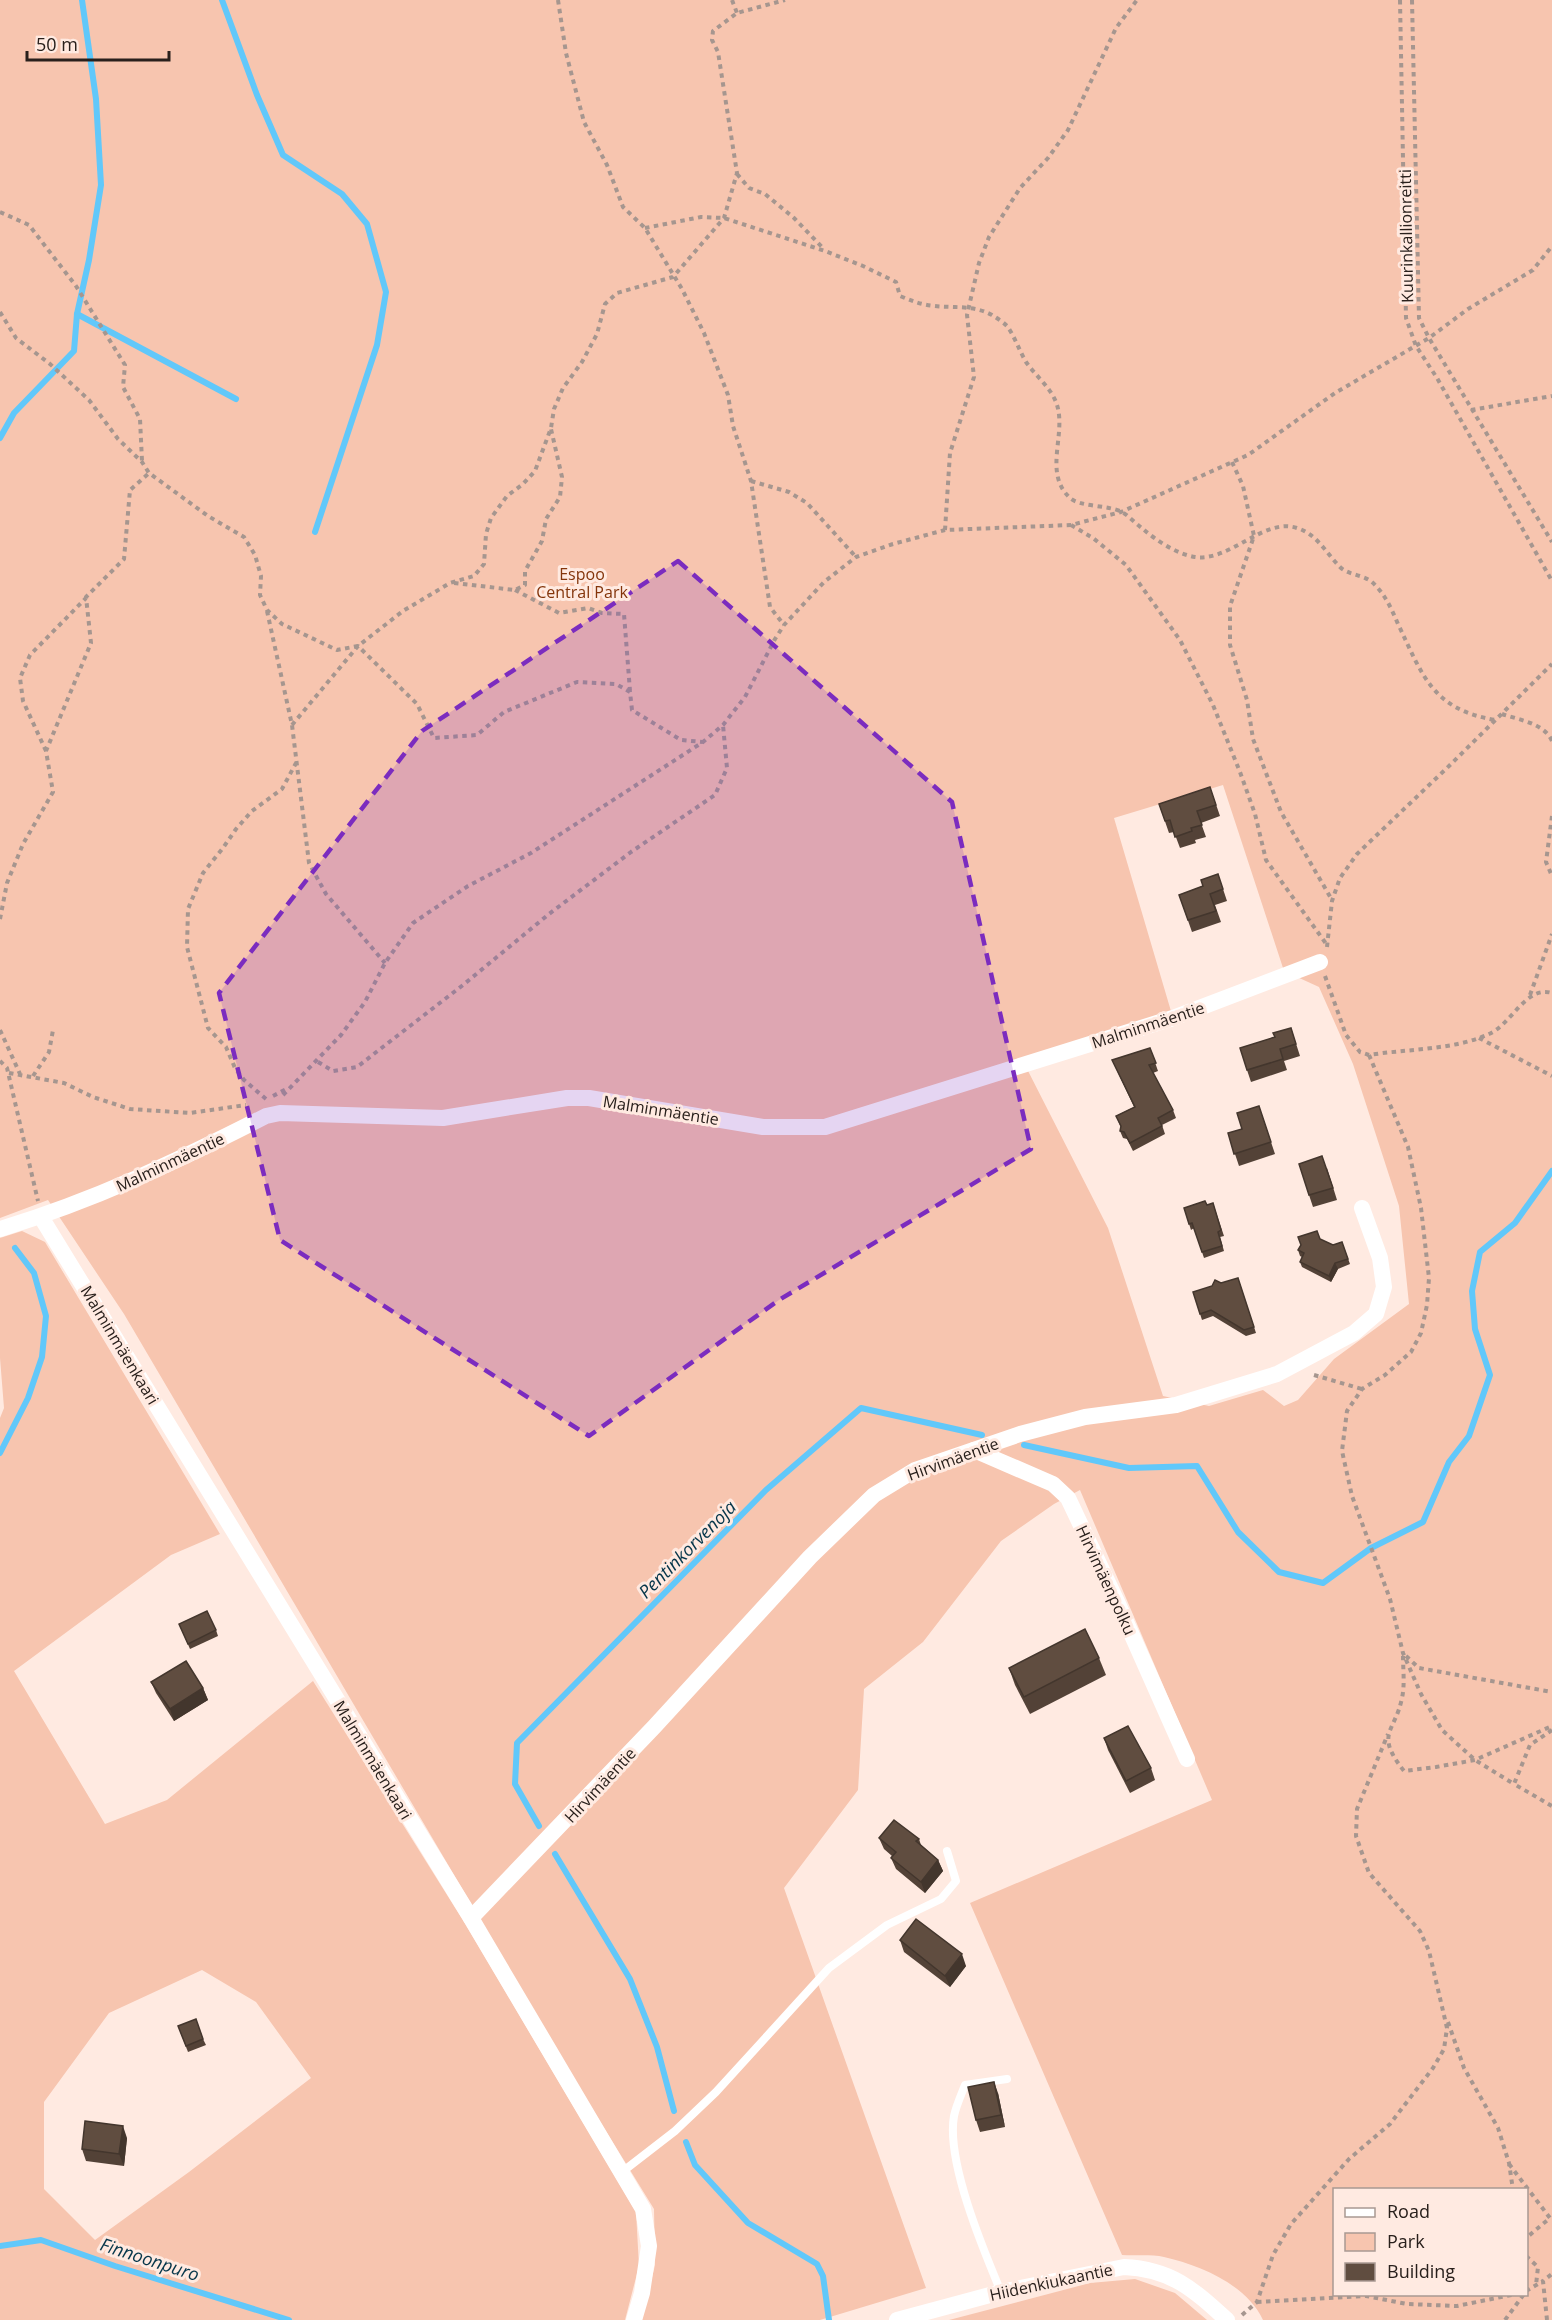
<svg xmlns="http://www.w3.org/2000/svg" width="1552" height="2320" font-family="'Open Sans',sans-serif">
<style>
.green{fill:#f7c5af;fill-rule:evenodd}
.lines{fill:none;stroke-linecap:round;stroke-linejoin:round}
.stream{stroke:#61c8fa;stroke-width:6}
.path{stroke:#a6968f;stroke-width:4;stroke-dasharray:4.5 4.5;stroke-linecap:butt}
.service{stroke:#fff;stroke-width:8}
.minor{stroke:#fff;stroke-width:16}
.wall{fill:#534237}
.shaded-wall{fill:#43362d}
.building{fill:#604d40;stroke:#43362d;stroke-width:1.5}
.marked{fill:#7b2cbf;fill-opacity:0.2;stroke:#7b2cbf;stroke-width:4.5;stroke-dasharray:12 8;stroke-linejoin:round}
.labels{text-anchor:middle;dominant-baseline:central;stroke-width:6;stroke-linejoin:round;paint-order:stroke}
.street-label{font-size:16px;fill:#29201c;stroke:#ffeae1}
.park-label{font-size:16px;fill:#84350b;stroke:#ffeae1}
.water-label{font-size:18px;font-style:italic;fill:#06364a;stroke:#ffeae1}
</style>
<rect width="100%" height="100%" fill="#ffeae1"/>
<!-- green -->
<g class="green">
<path d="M0 0H1552V2320H1263C1247 2285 1200 2265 1164 2257 1151 2254 1135 2256 1122 2255L970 1903 1212 1800 1080 1490 1054 1504 1001 1541 923 1642 864 1689 858 1790 784 1888 926 2288 820 2320H642L655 2265 654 2209 580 2089 124 1314 48 1200 0 1218ZM1223 785 1284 971 1319 987 1353 1064 1399 1206 1409 1304 1334 1359 1298 1400 1284 1406 1263 1390 1209 1406 1163 1396 1108 1228 1025 1065 1173 1018 1114 818ZM1334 2190H1526V2294H1334Z"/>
<path d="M22 1231 45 1242 220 1534 171 1555 14 1671 105 1824 167 1800 313 1681 464 1922 636 2212 639 2266 625 2320H0V1418L4 1408 0 1358V1238ZM202 1970 256 2002 311 2078 189 2172 95 2240 44 2189V2102L109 2013Z"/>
<path d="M1135 2279 1175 2293 1207 2320H949L1090 2283Z"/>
</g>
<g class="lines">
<!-- stream -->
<g class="stream">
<path d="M222 0 257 95 283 155 342 194 367 224 386 292 377 345 315 532"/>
<path d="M77 314 236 399"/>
<path d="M0 438 14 413 74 351 77 314 89 260 101 185 96 99 82 0"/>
<path d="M1024 1445 1129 1468 1197 1466 1238 1532 1279 1572 1323 1583 1371 1548 1423 1522 1449 1462 1469 1436 1490 1375 1475 1329 1472 1291 1480 1252 1515 1223 1552 1171"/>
<path d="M0 1453 28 1398 42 1357 46 1316 34 1273 15 1248"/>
<path d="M539 1826 515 1784 517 1743 766 1490 861 1408 982 1435"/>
<path d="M555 1854 630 1979 657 2047 674 2111"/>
<path d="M686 2142 695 2165 748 2223 817 2264 823 2276 829 2320"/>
<path d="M0 2246 41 2240 115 2266 289 2320"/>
</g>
<!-- path -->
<g class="path">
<path d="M558 0 566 53 584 122 607 165 623 207 645 228 682 289 704 333 728 395 733 426 751 481 770 607 784 625"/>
<path d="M732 0 737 13"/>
<path d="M1400 0 1406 318 1416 346 1437 378 1552 581"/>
<path d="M1412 0 1419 318 1429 338 1552 542"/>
<path d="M737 174 749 188 765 194 794 218 823 248"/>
<path d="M0 212 29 225 76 286 125 365 123 387 140 419 142 461"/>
<path d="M645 228 701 217 724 218 825 251 863 266 896 282 900 296C912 301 922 305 935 306 954 308 974 305 992 315 997 318 1003 322 1007 326 1015 337 1019 350 1026 362 1035 375 1050 387 1056 402 1068 433 1042 472 1070 498 1080 507 1109 505 1122 512 1129 516 1136 524 1143 529 1157 541 1177 554 1195 557 1230 562 1264 517 1297 528 1317 534 1326 553 1340 567 1349 576 1366 574 1375 585 1386 596 1392 610 1398 624 1423 676 1432 709 1495 720"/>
<path d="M0 312 16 338 50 364 89 400 118 439 142 462 149 473 208 516 244 537 255 555 261 576 260 595 267 610 282 624 337 650 358 646 403 611 450 583 474 576 484 564 486 534 491 518 507 496 523 484 535 471 551 428 554 409 563 388 582 362 597 334 605 304 617 293 673 277 724 218 737 173 718 52 712 40 713 31 737 13 785 0"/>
<path d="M1471 410 1552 396"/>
<path d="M1232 462 1243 486 1254 536 1230 606V645L1247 700 1253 739 1281 812 1332 900"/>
<path d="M751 481 789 492 807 503 856 557"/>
<path d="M1071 525 1093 538 1126 565 1180 640 1213 705 1240 772 1255 814 1266 860 1327 945"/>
<path d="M945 530 950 453 974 377 967 315 979 263 989 237 1020 188 1048 158 1068 130 1116 28 1137 0"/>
<path d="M454 583 515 590 525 585V571L542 541 546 519 560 497 562 477 551 429"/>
<path d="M515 590 559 613 588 608 602 613 624 614 630 691"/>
<path d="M267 611 292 725 309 863 326 894 385 963"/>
<path d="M1502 714C1519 720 1544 723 1552 741"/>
<path d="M292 725 358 646 417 704 434 738 477 735 504 712 577 682 616 684 630 692 632 710 681 740 703 742"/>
<path d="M46 751 23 701 20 678 30 655 86 598"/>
<path d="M1552 816 1546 862 1552 876"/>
<path d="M0 919 7 883 23 844 53 792 46 751 91 643 86 597 124 559 130 490 149 473"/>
<path d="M1327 947 1332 901 1340 878 1357 854 1449 766 1552 664"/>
<path d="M1325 976 1346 1035 1360 1052 1369 1055C1406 1049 1455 1050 1489 1034 1512 1024 1526 985 1552 993"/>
<path d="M1530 995 1552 934"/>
<path d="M0 1030 20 1074"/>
<path d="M1479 1038 1552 1076"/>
<path d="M1369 1055 1408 1147 1421 1208 1429 1278 1427 1305 1421 1333 1411 1352 1385 1375 1362 1389 1347 1411 1342 1451 1352 1496 1390 1599 1403 1653 1421 1694 1442 1730 1475 1760 1514 1784"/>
<path d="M0 1061 7 1068 38 1201"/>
<path d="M318 1062 333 1071 357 1067 463 985 549 914 631 852 715 795 727 768 723 725"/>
<path d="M9 1073 64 1083 93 1097 130 1109 190 1113 246 1105"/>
<path d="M33 1076 49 1052 53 1030"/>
<path d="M283 1095 341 1035 365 1002 385 963 413 923 468 886 531 853 703 742 723 725 745 697 775 639 784 625 824 582 856 557 893 544 945 530 1071 525 1121 512 1248 455 1335 393 1429 338 1468 309 1533 270 1552 246"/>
<path d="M273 1096 288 1088"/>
<path d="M266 1099 244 1080 235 1068 226 1047 208 1028 187 947 188 909 203 873 223 848 236 829 252 811 282 789 296 763"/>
<path d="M1314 1375 1362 1389"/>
<path d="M1403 1656C1403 1669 1405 1685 1402 1698 1395 1733 1374 1733 1404 1771L1436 1767 1475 1760 1552 1726"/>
<path d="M1406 1656 1419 1668 1552 1692"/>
<path d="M1552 1730 1530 1745 1514 1784 1552 1806"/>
<path d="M1448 2022 1464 2068 1498 2128 1509 2163 1513 2190"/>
<path d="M1509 2164 1550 2218 1526 2238"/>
<path d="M1526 2256 1538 2267 1536 2285"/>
<path d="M1526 2291 1543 2281"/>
<path d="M1257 2302 1366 2296 1407 2304 1457 2306 1516 2294"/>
<path d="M1242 2315 1257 2302 1273 2255 1291 2224 1349 2159 1390 2124 1433 2068 1444 2049 1447 2028 1429 1951 1420 1931 1369 1873 1356 1836 1357 1809 1388 1734"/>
<path d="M1505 2320 1524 2294"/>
<path d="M1547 2320 1543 2281 1552 2274"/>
</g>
<!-- service -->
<g class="service">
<path d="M622 2172 675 2131 716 2092 829 1968 887 1925 941 1899 956 1881 947 1851"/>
<path d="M1001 2292C983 2249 946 2161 954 2116 956 2106 961 2095 965 2085L1007 2079"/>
</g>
<!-- minor -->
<g class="minor">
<path d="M41 1217 471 1918 643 2209 649 2246 642 2293 634 2320"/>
<path d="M0 1229C93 1201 180 1160 266 1116L280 1113 443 1118 567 1098H589L763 1127H825L1173 1018 1320 962"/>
<path d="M974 1450 1053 1484 1068 1498 1119 1606 1187 1759"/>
<path d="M471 1918 654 1727 810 1557 874 1495 915 1470 1020 1434 1085 1417 1176 1405 1277 1374 1354 1333 1376 1314 1384 1287 1380 1258 1362 1208"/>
<path d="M897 2320 1001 2292 1124 2267C1171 2269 1193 2289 1227 2320"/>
</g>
</g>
<!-- wall -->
<g class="wall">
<path d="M1210 787 1220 816 1201 823 1206 837 1195 840 1196 843 1180 848 1174 832 1169 833 1159 804Z"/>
<path d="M1218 874 1227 901 1215 905 1221 922 1192 932 1179 895 1203 886Z"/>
<path d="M1291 1028 1300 1056 1284 1061 1287 1070 1251 1082 1247 1070 1275 1037Z"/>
<path d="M1150 1048 1158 1071 1153 1073 1173 1110 1176 1118 1162 1125 1165 1134 1133 1151 1127 1139 1123 1138 1120 1131 1121 1128 1116 1116 1134 1107 1112 1060Z"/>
<path d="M1259 1106 1275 1154 1239 1166 1228 1133 1242 1129Z"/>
<path d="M1327 1168 1337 1200 1313 1207 1309 1195Z"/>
<path d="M1213 1203 1224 1236 1220 1237 1224 1251 1204 1258 1194 1228 1191 1230 1184 1208 1207 1205Z"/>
<path d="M1320 1239 1333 1245 1342 1242 1350 1264 1338 1269 1331 1282 1302 1267 1300 1262 1302 1257 1300 1256 1298 1250 1301 1245Z"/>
<path d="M1238 1278 1256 1333 1246 1336 1213 1316 1202 1320 1193 1292Z"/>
<path d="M179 1624 216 1630 218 1636 190 1649Z"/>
<path d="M1099 1658 1106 1675 1030 1714 1015 1685 1009 1668Z"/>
<path d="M151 1682 203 1688 208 1700 174 1721 156 1693Z"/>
<path d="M1104 1738 1151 1768 1155 1780 1130 1793 1108 1750Z"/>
<path d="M879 1838 919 1839 921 1845 938 1860 943 1871 925 1893 896 1869 891 1858 892 1856 884 1849Z"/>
<path d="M900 1940 966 1966 950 1987 904 1952Z"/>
<path d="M178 2026 203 2039 206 2045 188 2052Z"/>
<path d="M998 2093 1005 2127 980 2132 976 2120Z"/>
<path d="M127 2138 124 2166 86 2161 82 2149Z"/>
</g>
<!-- shaded-wall -->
<g class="shaded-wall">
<path d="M1335 1263 1338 1269 1331 1282 1329 1276Z"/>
<path d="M203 1688 208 1700 174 1721 170 1709Z"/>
<path d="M938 1860 943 1871 925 1893 921 1882Z"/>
<path d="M962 1954 966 1966 950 1987 945 1976Z"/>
<path d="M994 2082 998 2093 1005 2127 1001 2115Z"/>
<path d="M123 2126 127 2138 124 2166 119 2154Z"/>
</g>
<!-- building -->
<g class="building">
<path d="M1210 787 1216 805 1197 811 1202 825 1191 828 1192 831 1175 837 1170 820 1165 821 1159 804Z"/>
<path d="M1218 874 1223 889 1210 894 1216 911 1188 920 1179 895 1203 886 1201 880Z"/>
<path d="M1291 1028 1296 1044 1280 1049 1283 1059 1247 1070 1240 1048 1275 1037 1273 1033Z"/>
<path d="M1150 1048 1156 1063 1149 1065 1173 1110 1158 1118 1162 1126 1130 1143 1124 1132 1120 1131 1121 1126 1116 1116 1135 1107 1112 1060Z"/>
<path d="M1259 1106 1271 1142 1234 1154 1228 1133 1242 1129 1237 1113Z"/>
<path d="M1322 1156 1333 1188 1309 1195 1299 1164Z"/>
<path d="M1205 1201 1207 1205 1213 1203 1221 1230 1218 1232 1222 1246 1202 1252 1192 1223 1189 1224 1184 1208Z"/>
<path d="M1317 1231 1320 1239 1333 1245 1342 1242 1348 1259 1335 1263 1329 1276 1300 1262 1304 1253 1298 1250 1301 1245 1298 1237Z"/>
<path d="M1238 1278 1254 1327 1244 1330 1211 1310 1200 1314 1193 1292 1212 1286 1215 1280 1221 1283Z"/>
<path d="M207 1611 216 1630 188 1644 179 1624Z"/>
<path d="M1085 1629 1099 1658 1024 1697 1009 1668Z"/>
<path d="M186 1661 203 1688 170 1709 151 1682Z"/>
<path d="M1128 1726 1151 1768 1126 1781 1104 1738Z"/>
<path d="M894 1820 919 1839 916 1841 938 1860 921 1882 891 1858 896 1852 879 1838Z"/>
<path d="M916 1919 962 1954 945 1976 900 1940Z"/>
<path d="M196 2019 203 2039 186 2046 178 2026Z"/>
<path d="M994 2082 1001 2115 976 2120 968 2087Z"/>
<path d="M85 2121 123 2126 119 2154 82 2149Z"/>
</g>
<!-- marked area -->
<path class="marked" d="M678 561 952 802 1031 1149 779 1300 589 1436 280 1240 219 993 422 731Z"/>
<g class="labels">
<!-- street labels -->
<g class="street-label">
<text transform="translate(1406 236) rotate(-91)">Kuurinkallionreitti</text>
<text transform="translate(1148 1025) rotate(-18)">Malminmäentie</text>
<text transform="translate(661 1110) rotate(9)">Malminmäentie</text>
<text transform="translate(170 1162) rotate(-25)">Malminmäentie</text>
<text transform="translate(120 1345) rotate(59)">Malminmäenkaari</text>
<text transform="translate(953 1459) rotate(-20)">Hirvimäentie</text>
<text transform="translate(1106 1580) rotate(65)">Hirvimäenpolku</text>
<text transform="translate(373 1760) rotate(59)">Malminmäenkaari</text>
<text transform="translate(600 1785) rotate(-47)">Hirvimäentie</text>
<text transform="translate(1051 2282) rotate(-12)">Hiidenkiukaantie</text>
</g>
<!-- park labels -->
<g class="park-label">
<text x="582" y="574">Espoo<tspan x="582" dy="18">Central Park</tspan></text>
</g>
<!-- water labels -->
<g class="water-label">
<text transform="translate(687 1549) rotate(-45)">Pentinkorvenoja</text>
<text transform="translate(150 2259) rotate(18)">Finnoonpuro</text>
</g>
</g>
<!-- legend -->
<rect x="1333" y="2188" width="195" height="108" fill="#ffeae1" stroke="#a99992" stroke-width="1.5"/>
<rect x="1345" y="2208" width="30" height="9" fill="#ffffff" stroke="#a99992" stroke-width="1.5"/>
<text x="1387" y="2218" font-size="18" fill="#29201c">Road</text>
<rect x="1345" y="2233" width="30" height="18" fill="#f7c5af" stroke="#a99992" stroke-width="1.5"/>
<text x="1387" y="2248" font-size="18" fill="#29201c">Park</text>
<rect x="1345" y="2263" width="30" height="18" fill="#604d40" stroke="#a99992" stroke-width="1.5"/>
<text x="1387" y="2278" font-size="18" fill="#29201c">Building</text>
<!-- scale -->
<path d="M27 51v9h142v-9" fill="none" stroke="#29201c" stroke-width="3"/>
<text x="36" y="51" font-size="18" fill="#29201c" stroke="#ffeae1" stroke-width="4.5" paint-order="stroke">50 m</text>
</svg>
